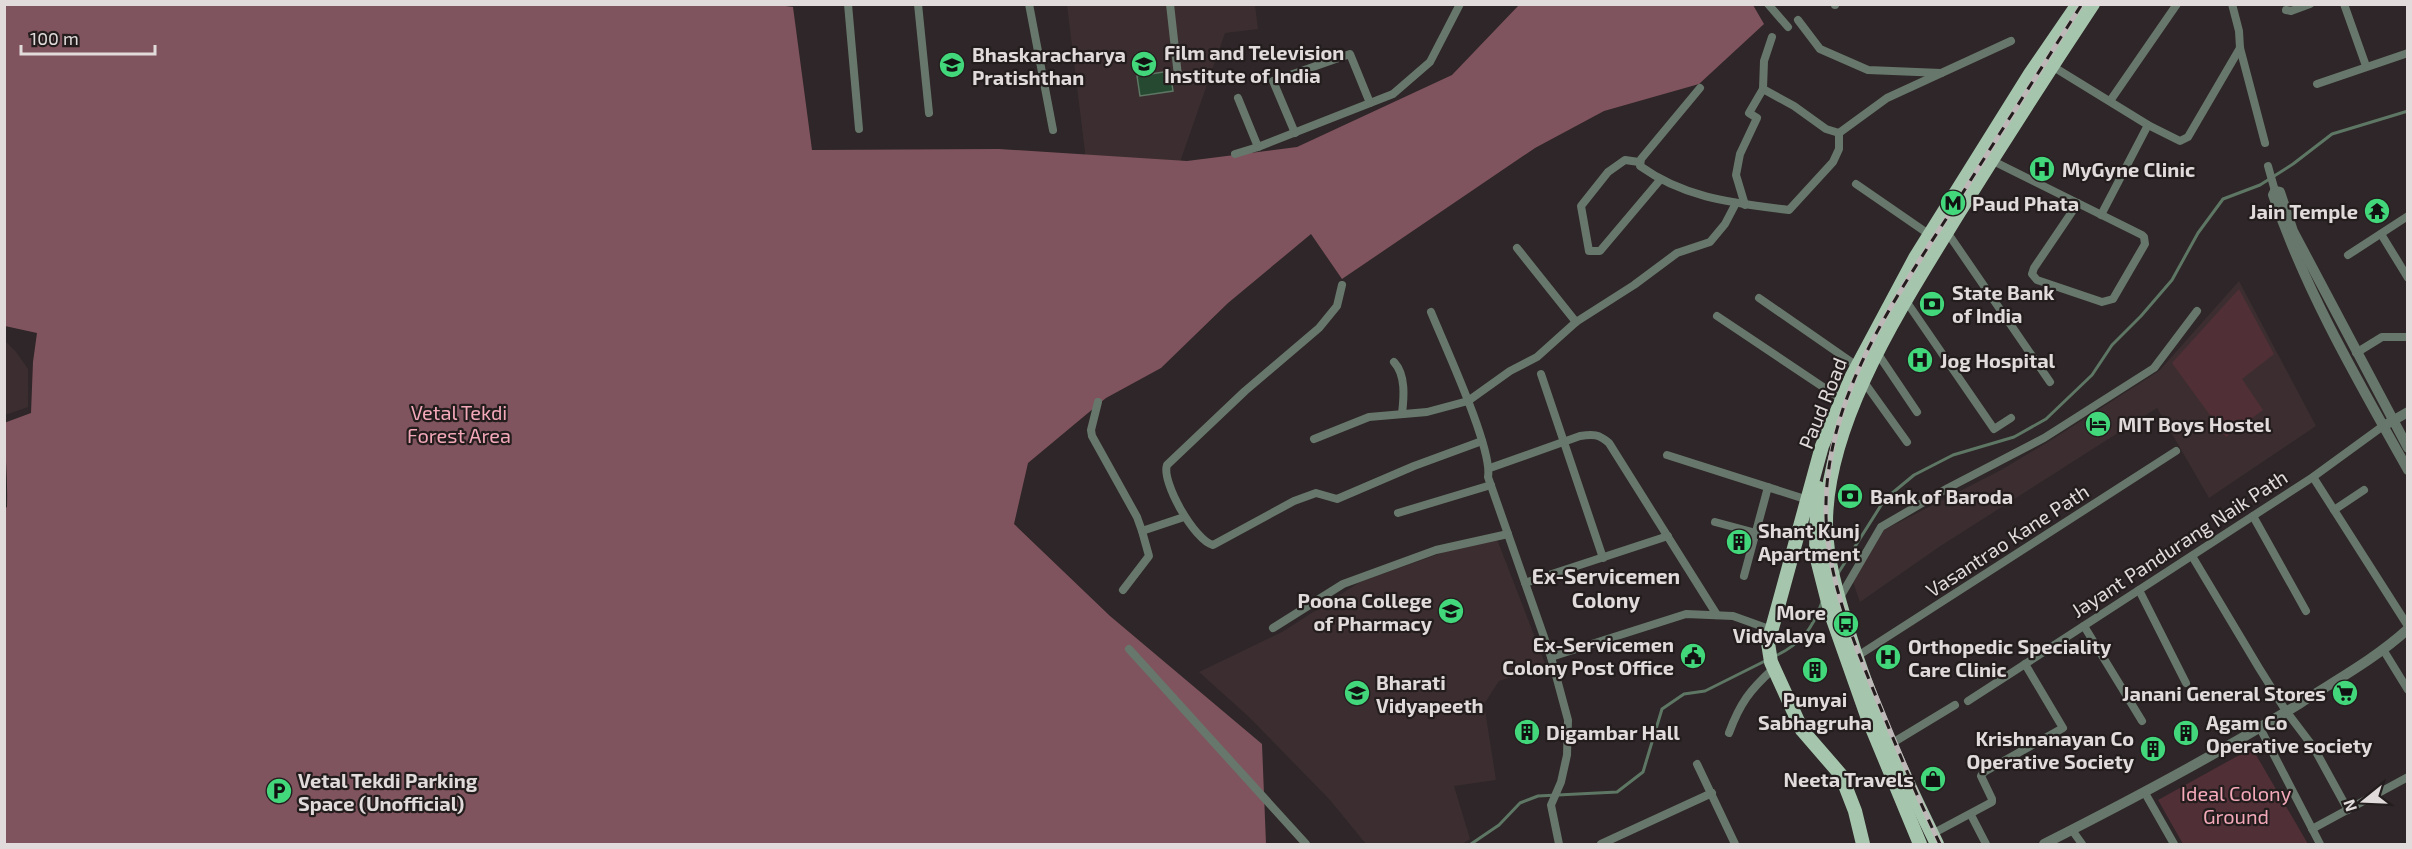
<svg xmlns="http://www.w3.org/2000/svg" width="2412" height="849" font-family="'Exo 2',sans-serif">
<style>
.built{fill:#3c2e30}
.green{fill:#512f37}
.forest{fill:#80545e}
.water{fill:#264a31;stroke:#5e7664;stroke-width:1.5}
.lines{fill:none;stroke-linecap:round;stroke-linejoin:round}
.stream{stroke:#5e7664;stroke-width:3}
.minor{stroke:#67776b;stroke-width:8}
.tertiary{stroke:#67776b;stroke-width:10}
.primary{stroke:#a5c6ad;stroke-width:14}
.rail-casing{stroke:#bfb8b9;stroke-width:5}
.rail{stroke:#241d1e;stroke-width:3;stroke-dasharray:9;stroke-linecap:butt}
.labels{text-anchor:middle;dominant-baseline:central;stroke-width:4.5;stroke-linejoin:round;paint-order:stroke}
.poi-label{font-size:20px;font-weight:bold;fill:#e1dbdc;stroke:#241d1e;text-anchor:start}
.street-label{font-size:20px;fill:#e1dbdc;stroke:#241d1e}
.park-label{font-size:20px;fill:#f4a9b9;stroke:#241d1e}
.neighbourhood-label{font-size:21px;font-weight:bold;fill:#e1dbdc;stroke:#241d1e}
</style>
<rect width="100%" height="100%" fill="#2e2628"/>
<!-- built -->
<g class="built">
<path d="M1067 5H1255L1258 29 1225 33 1180 162 1086 160Z"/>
<path d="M2239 281 2316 426 2209 498 2157 408 1939 547 1860 602 1853 582 1884 530 2001 470 2048 442 2159 371Z"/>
<path d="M5 341 16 352 28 369V407L5 415Z"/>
<path d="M1495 534 1546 666 1499 681 1484 704 1496 780 1454 786 1470 839 1462 844H1366L1330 800 1249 717 1199 672 1282 632 1360 582Z"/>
</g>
<!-- green -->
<g class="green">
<path d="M2239 289 2274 354 2242 379 2263 410 2226 437 2172 363Z"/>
<path d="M2252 748 2308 844H2183L2158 800Z"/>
</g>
<!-- forest -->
<path class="forest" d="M5 5H778L793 7 812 150 999 149 1187 161 1297 147 1452 75 1519 5H1753L1764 24 1699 84 1604 111 1535 148 1342 279 1311 234 1228 303 1161 368 1106 398 1028 463 1014 524 1110 616 1262 744 1266 844H5L4 509 7 507C8 479 5 452 4 423L31 413 33 362 37 333 5 326Z"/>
<!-- water -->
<path class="water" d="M1170 71 1173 91 1140 96 1137 76Z"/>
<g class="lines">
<!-- stream -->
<g class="stream">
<path d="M1837 575 1885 499 1914 475 1953 455 2014 437 2046 419 2092 375 2112 345 2141 316 2172 280 2198 233 2223 199 2260 185 2293 164 2332 134 2408 111"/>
<path d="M1773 657C1800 645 1813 629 1822 602"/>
<path d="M1471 844 1499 825 1520 803 1538 796 1617 792 1643 772 1662 709 1684 694 1705 691 1767 660"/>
</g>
<!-- minor -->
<g class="minor">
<path d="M848 4 859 129"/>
<path d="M918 4 929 113"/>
<path d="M1029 4 1053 130"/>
<path d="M1170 4 1178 76"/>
<path d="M1768 4 1788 27"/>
<path d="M1835 4V5"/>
<path d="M2232 4 2239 31 2240 48 2265 143"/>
<path d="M2344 4 2366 66"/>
<path d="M2286 10 2291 11 2310 4"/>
<path d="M1798 20 1820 49 1868 70 1941 73"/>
<path d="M1772 37 1764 61 1763 89 1794 106 1826 129 1839 133"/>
<path d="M2052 66 2148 125 2180 141 2188 137 2240 48"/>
<path d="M2317 84 2408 53"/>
<path d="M1700 88 1641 159 1640 166C1686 199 1735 203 1789 210L1833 162 1839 149V133L1887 98 2011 41"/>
<path d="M1238 98 1258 147 1393 94 1430 62 1460 4"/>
<path d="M2110 101 2177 4"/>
<path d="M1295 133 1273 81 1350 54 1370 103"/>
<path d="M1235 154 1258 147"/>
<path d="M1991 160 2142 235 2144 237 2145 244 2113 299 2102 302 2037 280 2032 274 2034 268 2078 203"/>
<path d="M1639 162 1625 160 1608 172 1581 206 1589 251H1600L1660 180"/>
<path d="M2268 166 2275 191"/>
<path d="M1856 184 1930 235"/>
<path d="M1745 205 1736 175 1740 154 1757 118 1749 113 1763 89"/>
<path d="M2101 215 2148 125"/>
<path d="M1947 232 2050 382"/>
<path d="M2381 234 2408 278"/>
<path d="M1517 248 1576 322"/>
<path d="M2348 255 2408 216"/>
<path d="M1342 285 1337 306 1319 328 1245 391 1167 465C1161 482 1195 541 1213 545L1294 501 1316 493 1337 499 1414 466 1482 441"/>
<path d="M1759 298 1857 366"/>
<path d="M1906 301 1994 429 2011 418"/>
<path d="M1431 312C1444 344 1493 449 1488 477L1551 657 1568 720 1567 755 1561 782 1551 805 1559 844"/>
<path d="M1717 316 1841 399"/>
<path d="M2356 353 2382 337H2408"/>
<path d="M1878 354 1917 412"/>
<path d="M1394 362C1406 375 1404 397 1402 414"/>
<path d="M1541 374 1603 558"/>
<path d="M1864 382 1907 442"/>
<path d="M1098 402 1091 430 1092 436 1137 517 1142 531 1184 517"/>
<path d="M1314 439 1369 417 1427 412 1468 401 1510 371 1537 357 1576 322 1634 285 1677 253 1710 242 1725 224 1736 203"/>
<path d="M1667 455 1808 500"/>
<path d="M1490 468 1580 436C1593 434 1599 434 1609 443L1717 615"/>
<path d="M2313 477 2408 626"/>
<path d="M2334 510 2364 490"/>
<path d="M1398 513 1491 485"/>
<path d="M2253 516 2306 611"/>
<path d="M1715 522 1756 533"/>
<path d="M2192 556 2259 668 2286 711 2314 748 2348 810"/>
<path d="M1744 576 1768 487"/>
<path d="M1525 583 1668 536"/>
<path d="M1123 590 1149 556 1142 531"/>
<path d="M2139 590 2186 683"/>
<path d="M1839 599 1881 527 1948 488 2044 438 2154 368 2197 311"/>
<path d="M2084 626 2142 721"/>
<path d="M1273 628 1343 584 1436 550 1508 534"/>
<path d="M1129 649 1306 844"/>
<path d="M2384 651 2408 690"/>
<path d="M1551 657 1686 614 1733 616 1772 630"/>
<path d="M1856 657 2176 451"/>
<path d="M1968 701 2313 477 2383 426"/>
<path d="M2260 728 2320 844"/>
<path d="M1729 733C1740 703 1750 690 1773 669"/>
<path d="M1889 745 1955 705"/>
<path d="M1697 764 1735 844"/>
<path d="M2145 793 2174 844"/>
<path d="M1971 815 1986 844"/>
<path d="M2312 829 2408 777"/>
<path d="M2072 830 2082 844"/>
<path d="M1932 834 1992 802V799L1981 776 1984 772 2063 728 2025 664"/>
<path d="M1601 844 1712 793"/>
</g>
<!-- tertiary -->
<g class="tertiary">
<path d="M2275 191 2273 195C2306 292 2358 381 2408 470"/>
<path d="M2275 191 2280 192 2293 231 2408 448"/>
<path d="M2387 424 2408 412"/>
<path d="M2044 844C2131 800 2216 755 2299 704 2336 680 2375 659 2408 629"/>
</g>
<!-- primary -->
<g class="primary">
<path d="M1819 488 1817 498 1816 555 1831 614 1867 716 1920 844"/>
<path d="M1863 844 1855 811 1841 775 1802 730 1771 662 1768 643 1822 446 1852 376 1915 258 2030 74 2078 4"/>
<path d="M1937 844C1902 773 1869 701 1846 624 1837 593 1827 561 1826 528 1824 423 1903 304 1956 217 2001 145 2046 75 2093 4"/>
</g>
<!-- rail casing -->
<g class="rail-casing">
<path id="rail" d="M1940 844C1917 797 1897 748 1877 699 1855 645 1833 592 1827 534 1816 407 1892 304 1957 202 1998 136 2040 70 2082 4"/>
</g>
<!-- rail -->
<use href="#rail" class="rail"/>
</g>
<!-- icons -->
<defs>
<g id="university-disc" transform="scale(1.35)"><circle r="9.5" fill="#42d77b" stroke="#241d1e"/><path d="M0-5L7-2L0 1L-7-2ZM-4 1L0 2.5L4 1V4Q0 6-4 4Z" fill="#111"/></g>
<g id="school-disc" transform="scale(1.35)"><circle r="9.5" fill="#42d77b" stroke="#241d1e"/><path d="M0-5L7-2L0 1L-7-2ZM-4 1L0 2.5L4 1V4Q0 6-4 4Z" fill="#111"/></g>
<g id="hospital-disc" transform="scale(1.35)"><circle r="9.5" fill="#42d77b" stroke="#241d1e"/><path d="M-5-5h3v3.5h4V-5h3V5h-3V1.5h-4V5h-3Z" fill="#111"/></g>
<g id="metro-disc" transform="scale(1.35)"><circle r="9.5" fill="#42d77b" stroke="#241d1e"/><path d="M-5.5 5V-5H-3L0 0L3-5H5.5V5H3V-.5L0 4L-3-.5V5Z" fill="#111"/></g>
<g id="temple-disc" transform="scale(1.35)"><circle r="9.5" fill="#42d77b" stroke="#241d1e"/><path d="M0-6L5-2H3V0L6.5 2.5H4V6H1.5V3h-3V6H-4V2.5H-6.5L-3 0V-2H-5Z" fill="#111"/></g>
<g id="bank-disc" transform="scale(1.35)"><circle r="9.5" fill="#42d77b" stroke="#241d1e"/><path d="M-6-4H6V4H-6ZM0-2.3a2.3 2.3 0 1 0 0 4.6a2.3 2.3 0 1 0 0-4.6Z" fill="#111"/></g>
<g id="hotel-disc" transform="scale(1.35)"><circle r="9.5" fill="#42d77b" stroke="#241d1e"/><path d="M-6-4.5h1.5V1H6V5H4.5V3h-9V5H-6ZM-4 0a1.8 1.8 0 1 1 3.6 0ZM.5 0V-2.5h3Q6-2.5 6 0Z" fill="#111"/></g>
<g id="building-disc" transform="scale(1.35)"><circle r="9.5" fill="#42d77b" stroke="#241d1e"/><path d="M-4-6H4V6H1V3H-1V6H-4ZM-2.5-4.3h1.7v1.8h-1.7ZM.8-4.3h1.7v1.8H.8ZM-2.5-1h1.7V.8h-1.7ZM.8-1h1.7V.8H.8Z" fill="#111"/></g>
<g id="bus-disc" transform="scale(1.35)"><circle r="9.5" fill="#42d77b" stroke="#241d1e"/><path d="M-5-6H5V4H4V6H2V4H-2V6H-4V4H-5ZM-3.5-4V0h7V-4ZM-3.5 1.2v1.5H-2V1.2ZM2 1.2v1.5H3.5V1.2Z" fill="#111"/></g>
<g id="civic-disc" transform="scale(1.35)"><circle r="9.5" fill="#42d77b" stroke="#241d1e"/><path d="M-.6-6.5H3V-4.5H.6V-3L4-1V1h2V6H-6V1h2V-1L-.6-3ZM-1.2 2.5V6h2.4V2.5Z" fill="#111"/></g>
<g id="supermarket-disc" transform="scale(1.35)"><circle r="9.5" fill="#42d77b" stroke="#241d1e"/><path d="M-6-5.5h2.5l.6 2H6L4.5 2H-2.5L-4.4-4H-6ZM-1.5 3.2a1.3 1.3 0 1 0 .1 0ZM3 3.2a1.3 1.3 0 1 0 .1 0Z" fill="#111"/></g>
<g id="shop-disc" transform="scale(1.35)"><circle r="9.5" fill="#42d77b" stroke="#241d1e"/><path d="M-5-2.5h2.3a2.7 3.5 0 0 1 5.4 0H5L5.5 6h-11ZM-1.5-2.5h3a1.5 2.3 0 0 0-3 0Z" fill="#111"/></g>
<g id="parking-disc" transform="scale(1.35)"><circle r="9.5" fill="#42d77b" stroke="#241d1e"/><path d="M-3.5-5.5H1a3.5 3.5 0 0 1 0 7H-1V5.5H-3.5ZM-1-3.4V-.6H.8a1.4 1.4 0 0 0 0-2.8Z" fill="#111"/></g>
</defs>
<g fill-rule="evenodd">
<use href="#university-disc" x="1144" y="64"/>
<use href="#school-disc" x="952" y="65"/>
<use href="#hospital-disc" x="2042" y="169"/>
<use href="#metro-disc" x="1953" y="203"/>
<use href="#temple-disc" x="2377" y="211"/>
<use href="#bank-disc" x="1932" y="304"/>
<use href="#hospital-disc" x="1920" y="360"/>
<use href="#hotel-disc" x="2098" y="424"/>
<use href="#bank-disc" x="1850" y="496"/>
<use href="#building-disc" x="1739" y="542"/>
<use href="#university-disc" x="1451" y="611"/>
<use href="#bus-disc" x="1846" y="624"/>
<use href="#civic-disc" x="1693" y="656"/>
<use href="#hospital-disc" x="1888" y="657"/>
<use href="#building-disc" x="1815" y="670"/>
<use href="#university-disc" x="1357" y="693"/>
<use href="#supermarket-disc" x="2345" y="693"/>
<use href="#building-disc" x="1527" y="732"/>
<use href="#building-disc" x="2186" y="733"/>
<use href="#building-disc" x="2153" y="749"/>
<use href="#shop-disc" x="1933" y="779"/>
<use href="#parking-disc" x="279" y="791"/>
</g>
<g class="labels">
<!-- poi labels -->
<g class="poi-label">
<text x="1164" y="52">Film and Television<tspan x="1164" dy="23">Institute of India</tspan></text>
<text x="972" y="54">Bhaskaracharya<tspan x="972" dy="23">Pratishthan</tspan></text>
<text x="2062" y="169">MyGyne Clinic</text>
<text x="1972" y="203">Paud Phata</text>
<text x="2358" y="211" text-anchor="end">Jain Temple</text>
<text x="1952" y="292">State Bank<tspan x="1952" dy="23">of India</tspan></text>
<text x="1940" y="360">Jog Hospital</text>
<text x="2118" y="424">MIT Boys Hostel</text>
<text x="1870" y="496">Bank of Baroda</text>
<text x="1758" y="530">Shant Kunj<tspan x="1758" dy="23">Apartment</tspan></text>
<text x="1432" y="600" text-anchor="end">Poona College<tspan x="1432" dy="23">of Pharmacy</tspan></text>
<text x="1826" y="612" text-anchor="end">More<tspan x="1826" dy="23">Vidyalaya</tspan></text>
<text x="1674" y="644" text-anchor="end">Ex-Servicemen<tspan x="1674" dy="23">Colony Post Office</tspan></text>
<text x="1908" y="646">Orthopedic Speciality<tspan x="1908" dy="23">Care Clinic</tspan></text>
<text x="1376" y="682">Bharati<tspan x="1376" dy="23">Vidyapeeth</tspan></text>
<text x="2326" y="693" text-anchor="end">Janani General Stores</text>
<text x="1815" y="699" text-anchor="middle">Punyai<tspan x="1815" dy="23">Sabhagruha</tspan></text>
<text x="2206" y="722">Agam Co<tspan x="2206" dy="23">Operative society</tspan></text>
<text x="1546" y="732">Digambar Hall</text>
<text x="2134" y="738" text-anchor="end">Krishnanayan Co<tspan x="2134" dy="23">Operative Society</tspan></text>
<text x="1914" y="779" text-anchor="end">Neeta Travels</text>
<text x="298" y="780">Vetal Tekdi Parking<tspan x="298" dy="23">Space (Unofficial)</tspan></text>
</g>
<!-- street labels -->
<g class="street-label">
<text transform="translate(1822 403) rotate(-68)">Paud Road</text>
<text transform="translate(2007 540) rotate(-33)">Vasantrao Kane Path</text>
<text transform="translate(2179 543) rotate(-33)">Jayant Pandurang Naik Path</text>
</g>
<!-- park labels -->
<g class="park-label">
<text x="459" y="412">Vetal Tekdi<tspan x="459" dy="23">Forest Area</tspan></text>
<text x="2236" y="793">Ideal Colony<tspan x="2236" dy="23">Ground</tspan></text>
</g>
<!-- neighbourhood labels -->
<g class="neighbourhood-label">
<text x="1606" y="575">Ex-Servicemen<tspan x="1606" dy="24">Colony</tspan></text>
</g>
</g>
<!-- border -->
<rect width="2412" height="849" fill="none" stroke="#e1dbdc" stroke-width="12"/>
<!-- north arrow -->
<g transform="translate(2364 801) rotate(252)" stroke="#241d1e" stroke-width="4.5" paint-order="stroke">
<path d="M0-4.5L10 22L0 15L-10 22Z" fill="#e1dbdc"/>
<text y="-9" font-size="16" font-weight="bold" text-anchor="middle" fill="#e1dbdc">N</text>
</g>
<!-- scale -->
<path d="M21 45v9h134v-9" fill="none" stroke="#e1dbdc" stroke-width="3"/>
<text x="30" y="45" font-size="18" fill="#e1dbdc" stroke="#241d1e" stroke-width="4.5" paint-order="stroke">100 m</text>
</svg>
